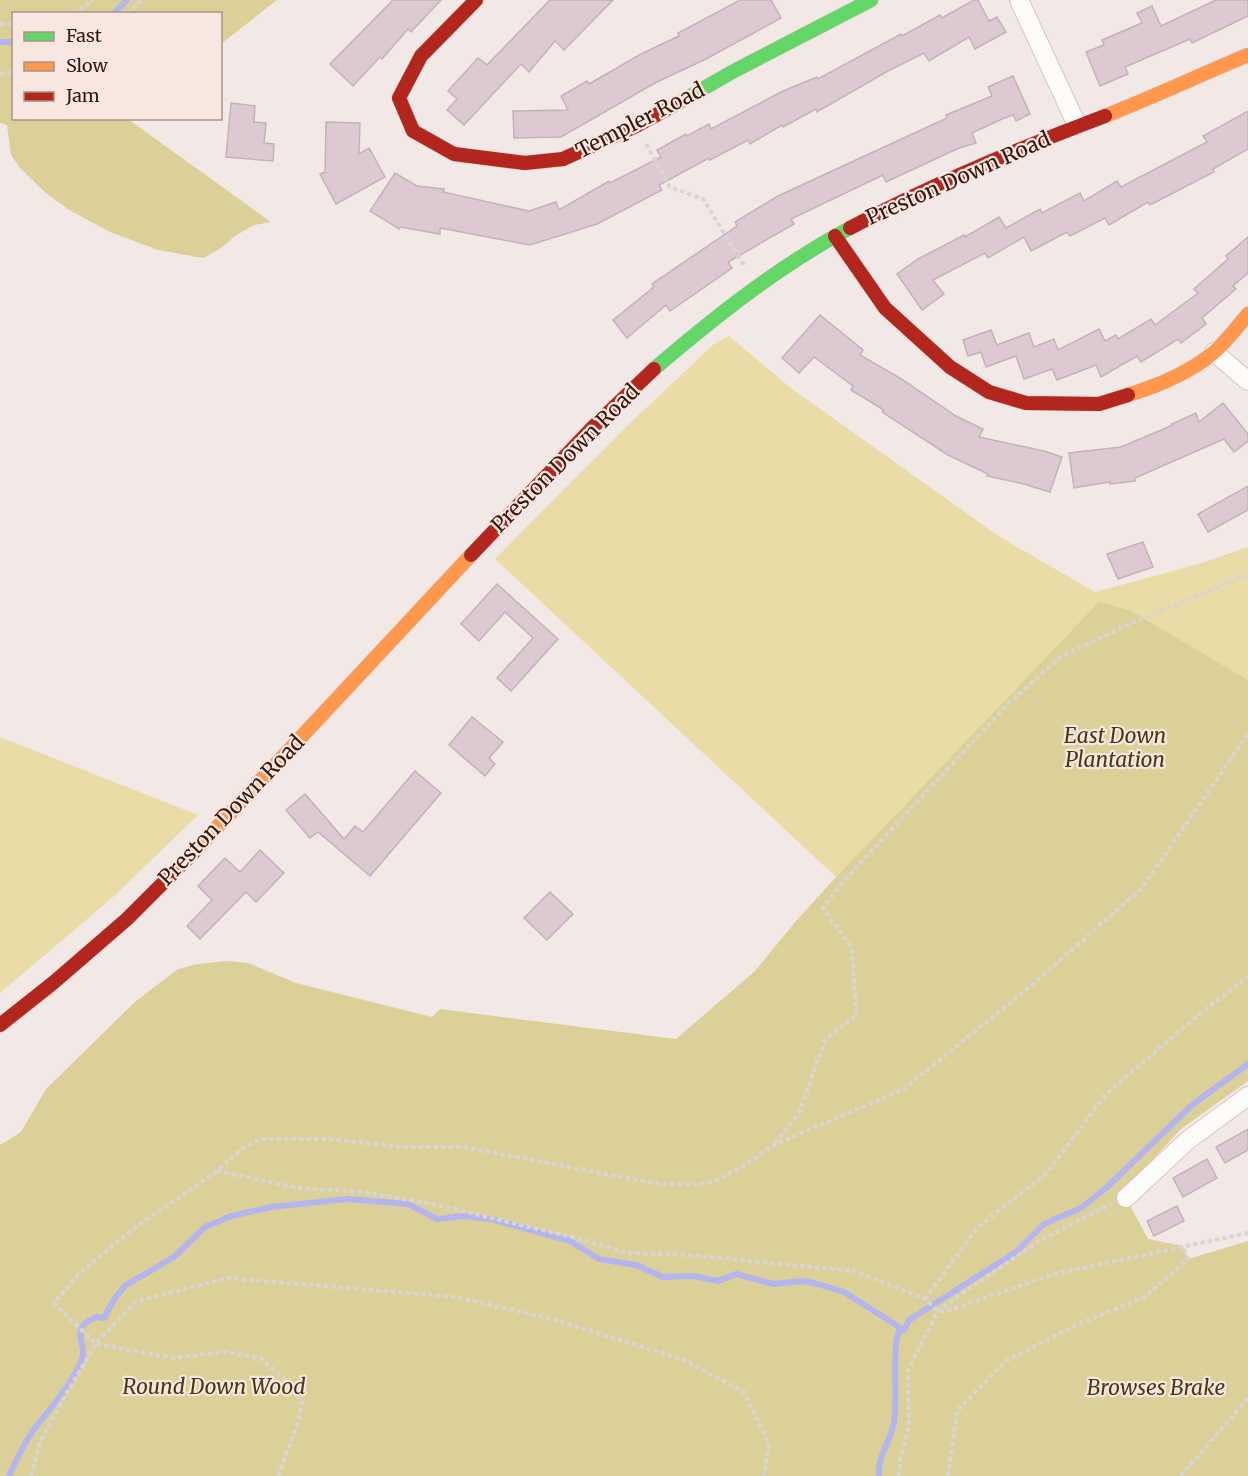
<svg xmlns="http://www.w3.org/2000/svg" width="1248" height="1476" font-family="Merriweather,serif">
<style>
.green{fill:#e9dca6}
.forest{fill:#dcd099}
.lines{fill:none;stroke-linecap:round;stroke-linejoin:round}
.stream{stroke:#b4b4ee;stroke-width:6}
.building{fill:#ddc9d2;stroke:#c4b2b9;stroke-width:1.5}
.street-casing{stroke:#d8c4bd;stroke-width:20}
.fast-casing{stroke:#d8c4bd;stroke-width:15}
.slow-casing{stroke:#d8c4bd;stroke-width:15}
.jam-casing{stroke:#d8c4bd;stroke-width:15}
.path{stroke:#d9d5d3;stroke-width:4;stroke-dasharray:4.5 3;stroke-linecap:butt}
.street{stroke:#fdfcfb;stroke-width:18}
.fast{stroke:#63d668;stroke-width:14}
.slow{stroke:#ff974d;stroke-width:14}
.jam{stroke:#b3261e;stroke-width:14}
.labels{text-anchor:middle;dominant-baseline:central;stroke-width:4.5;stroke-linejoin:round;paint-order:stroke}
.street-label{font-size:21px;fill:#35160b;stroke:#f8e6e0}
.park-label{font-size:21px;font-style:italic;fill:#423c12;stroke:#f8e6e0}
</style>
<rect width="100%" height="100%" fill="#f2e9e6"/>
<!-- green -->
<g class="green">
<path d="M729 336 792 389 1000 537 1095 592 1205 562 1248 547V680L1130 610 1099 603 836 877 495 559 626 427 714 344Z"/>
<path d="M0 737 198 815 113 897 0 993Z"/>
</g>
<!-- forest -->
<g class="forest">
<path d="M0 0H277L221 44 220 14H14V118L128 119 271 222 254 225 235 236 221 248 203 258 158 250 110 232 71 211 47 194 20 168 11 155 7 125 0 123Z"/>
<path d="M1099 602 1130 610 1248 680V1081L1181 1129 1123 1192 1148 1239 1183 1246 1188 1259 1248 1241V1476H0V1145L21 1132 46 1089 136 1001 178 969 198 964 226 961 248 963 296 983 432 1017 440 1009 676 1039 755 971 796 921 836 877Z"/>
</g>
<g class="lines">
<!-- stream -->
<g class="stream">
<path d="M113 14 127 0"/>
<path d="M0 42H14"/>
<path d="M9 1476C16 1461 23 1445 33 1431 49 1409 72 1385 82 1359 88 1343 67 1329 96 1317L104 1318 115 1298 126 1285 174 1257 205 1227 231 1216 271 1207 347 1199 408 1204 437 1219 463 1216 491 1219 570 1241 599 1259 636 1265 663 1277 693 1276 718 1281 736 1274 773 1284 803 1281 814 1283 844 1292 904 1330 909 1320 1016 1252 1044 1224 1081 1208 1106 1188 1192 1105 1248 1064"/>
<path d="M879 1476C877 1456 891 1441 894 1422 898 1398 891 1346 900 1328"/>
</g>
</g>
<!-- building -->
<g class="building">
<path d="M393 0H441L411 32 408 29 382 59 380 57 353 86 330 64Z"/>
<path d="M550 0H613L564 50 555 41 529 72 521 64 464 125 447 110 457 99 448 91 478 58 487 65Z"/>
<path d="M740 0H771L781 18 706 59 655 83 561 137 514 138 513 111 568 110 561 96 587 81 589 84 641 54 679 36 678 33Z"/>
<path d="M974 0H978L989 21 997 17 1006 32 975 49 969 37 929 61 924 53 888 71 817 112 816 109 783 127 782 125 750 144 748 140 710 160 709 158 659 185 662 190 597 224 530 245 440 228V234L400 227 399 229 370 211 395 173 417 186 444 189 443 192 529 211 556 202 559 210 609 181 610 183 661 157 657 150 686 134 687 136 709 124 711 129 783 91 817 77 818 79 901 34 902 36 940 15 942 18Z"/>
<path d="M1216 0H1248V16L1192 43 1190 39 1125 67 1128 74 1100 86 1086 52 1104 45 1102 40 1142 23 1137 13 1152 6 1161 26Z"/>
<path d="M1013 76 1030 114 1016 121 1013 115 1002 119 972 133 976 143 959 148 886 182 883 175 791 219 794 224 728 262 732 268 670 311 666 305 627 338 613 320 654 287 652 284 737 226 735 222 778 196 947 118 946 115 992 96 988 87Z"/>
<path d="M231 103 255 106 254 122 266 123 264 143 274 144 273 161 226 157Z"/>
<path d="M1248 111V149L1213 169 1214 172 1150 205 1148 202 1109 225 1105 218 1070 236 1067 232 1031 251 1024 237 988 258 985 253 933 280 944 294 922 310 897 274 918 259 964 235 965 237 999 217 1006 228 1040 209 1042 213 1080 193 1084 201 1117 181 1121 187 1207 142 1203 136Z"/>
<path d="M326 122 360 123 359 154 369 148 385 177 336 204 320 174 325 172Z"/>
<path d="M1248 237V273L1233 286 1236 289 1202 318 1206 324 1181 343 1178 339 1141 362 1137 356 1101 377 1096 365 1057 380 1052 369 1024 379 1016 356 986 367 981 352 968 356 963 340 991 330 997 345 1029 333 1034 347 1054 339 1058 350 1099 329 1105 341 1116 335 1118 339 1151 319 1155 325 1198 293 1194 289 1228 259 1226 256Z"/>
<path d="M820 315 863 350 860 355 903 380 956 416 983 429 979 437 1044 451 1062 457 1050 492 1024 484 987 476 988 474 948 455 882 412 884 410 851 390 853 386 814 357 799 373 782 358Z"/>
<path d="M1223 403 1248 434V441L1234 452 1224 439 1135 478V481L1110 484V482L1074 488 1069 453 1121 447 1173 425 1172 424 1196 413 1199 422Z"/>
<path d="M1248 486V510L1208 532 1198 514Z"/>
<path d="M1143 542 1153 567 1118 579 1107 554Z"/>
<path d="M497 584 558 639 511 691 497 678 533 638 505 612 479 641 461 624Z"/>
<path d="M472 717 503 742 489 758 495 764 485 776 449 745Z"/>
<path d="M415 771 441 793 370 876 318 832 310 838 286 810 305 794 344 839 355 826 363 832Z"/>
<path d="M260 850 284 873 256 902 246 892 200 939 187 926 212 900 198 886 225 858 240 872Z"/>
<path d="M550 892 573 914 547 940 524 918Z"/>
<path d="M1248 1129V1150L1225 1163 1216 1147Z"/>
<path d="M1207 1159 1217 1178 1183 1197 1173 1178Z"/>
<path d="M1177 1206 1184 1221 1154 1236 1147 1221Z"/>
</g>
<g class="lines">
<!-- street casing -->
<g class="street-casing">
<g id="street">
<path d="M1019 0 1077 125"/>
<path d="M1214 352 1248 381"/>
<path d="M1126 1198 1188 1140 1248 1096"/>
</g>
</g>
<!-- fast casing -->
<g class="fast-casing">
<g id="fast">
<path d="M678 103 734 71 871 0"/>
<path d="M654 369C716 316 779 266 850 228"/>
</g>
</g>
<!-- slow casing -->
<g class="slow-casing">
<g id="slow">
<path d="M1105 116C1153 97 1200 75 1248 55"/>
<path d="M1128 395C1157 386 1189 373 1213 353 1226 342 1237 327 1248 314"/>
<path d="M193 853 471 555"/>
</g>
</g>
<!-- jam casing -->
<g class="jam-casing">
<g id="jam">
<path d="M476 0 421 56 399 98 413 131 454 154 525 163 563 159 636 126 678 103"/>
<path d="M850 228C932 184 1018 149 1105 116"/>
<path d="M835 236 885 308 950 367 989 392 1026 403 1099 404 1128 395"/>
<path d="M471 555 592 428 654 369"/>
<path d="M0 1025 53 983 127 919 193 853"/>
</g>
</g>
<!-- path -->
<g class="path">
<path d="M73 14 93 0"/>
<path d="M127 14 142 0"/>
<path d="M0 24H14"/>
<path d="M0 74 14 72"/>
<path d="M646 144 670 187 703 199 745 267"/>
<path d="M775 1143 799 1113 825 1040 856 1015 852 948 823 908 840 885 1007 705 1060 657 1136 621 1248 575"/>
<path d="M217 1171 299 1188 362 1192 428 1203 576 1238 628 1253 688 1255 854 1271 925 1299 938 1311H946L1055 1274 1248 1233"/>
<path d="M925 1299 978 1227 1047 1173 1105 1095 1184 1027 1248 976"/>
<path d="M31 1476 39 1445 60 1404 96 1344 135 1302 227 1278 456 1297 552 1319 684 1360 744 1392 769 1443 764 1476"/>
<path d="M278 1476 297 1425 302 1403 287 1381 260 1358 224 1352 173 1358 96 1344 54 1303 79 1274 133 1229 217 1171 244 1147 261 1139H328L404 1147H463L653 1183 690 1185 714 1182 745 1165 774 1145 904 1089 1034 983 1142 888 1248 734"/>
<path d="M899 1476 900 1460 909 1426 908 1370 938 1311 992 1273 1041 1240 1111 1204"/>
<path d="M948 1476 957 1411 1006 1361 1074 1326 1145 1297 1188 1259 1183 1246"/>
<path d="M1181 1476 1248 1398"/>
</g>
<!-- street -->
<use href="#street" class="street"/>
<!-- fast -->
<use href="#fast" class="fast"/>
<!-- slow -->
<use href="#slow" class="slow"/>
<!-- jam -->
<use href="#jam" class="jam"/>
</g>
<g class="labels">
<!-- street labels -->
<g class="street-label">
<text transform="translate(640 120) rotate(-27)">Templer Road</text>
<text transform="translate(958 178) rotate(-24)">Preston Down Road</text>
<text transform="translate(565 458) rotate(-45)">Preston Down Road</text>
<text transform="translate(231 810) rotate(-46)">Preston Down Road</text>
</g>
<!-- park labels -->
<g class="park-label">
<text x="1115" y="735">East Down<tspan x="1115" dy="24">Plantation</tspan></text>
<text x="214" y="1386">Round Down Wood</text>
<text x="1156" y="1387">Browses Brake</text>
</g>
</g>
<!-- legend -->
<rect x="12" y="12" width="210" height="108" fill="#f8e6e0" stroke="#aa938b" stroke-width="1.5"/>
<rect x="24" y="32" width="30" height="9" fill="#63d668" stroke="#aa938b" stroke-width="1.5"/>
<text x="66" y="42" font-size="18" fill="#35160b">Fast</text>
<rect x="24" y="62" width="30" height="9" fill="#ff974d" stroke="#aa938b" stroke-width="1.5"/>
<text x="66" y="72" font-size="18" fill="#35160b">Slow</text>
<rect x="24" y="92" width="30" height="9" fill="#b3261e" stroke="#aa938b" stroke-width="1.5"/>
<text x="66" y="102" font-size="18" fill="#35160b">Jam</text>
</svg>
